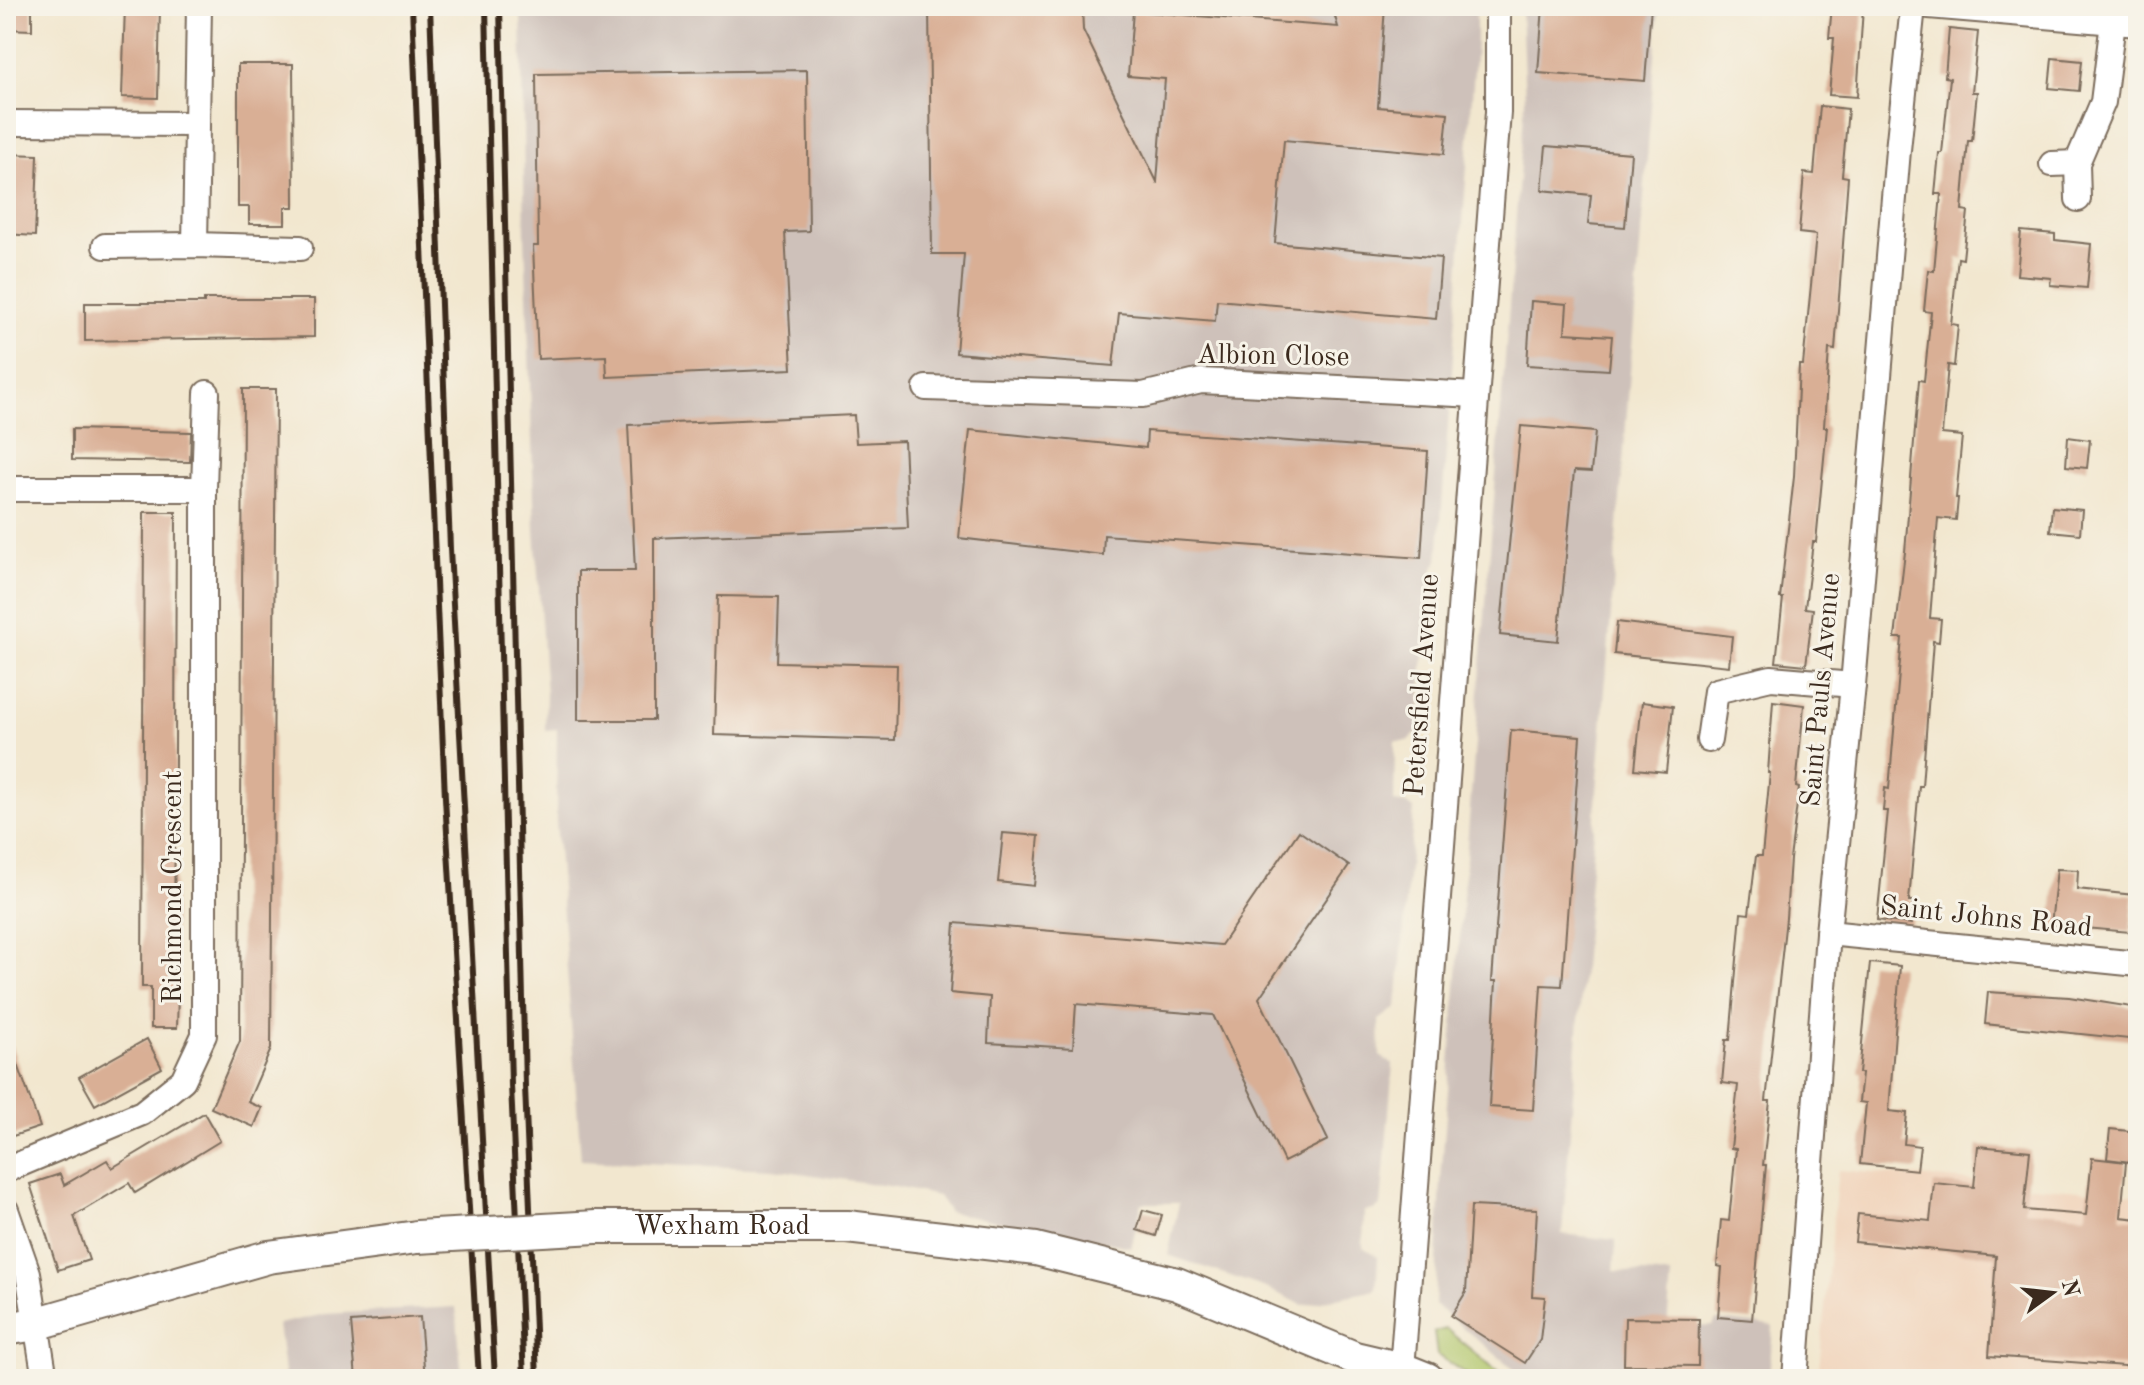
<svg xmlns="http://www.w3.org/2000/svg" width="2144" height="1385" font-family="'Old Standard TT',serif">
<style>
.built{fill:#f1d5bd}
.industrial{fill:#cec1ba}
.green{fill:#b1c66a;stroke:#767844;stroke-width:2}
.building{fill:#d9af95}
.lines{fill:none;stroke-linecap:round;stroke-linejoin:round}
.minor-casing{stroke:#7b6c5c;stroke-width:28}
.tertiary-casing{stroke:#7b6c5c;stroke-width:36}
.minor{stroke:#fff;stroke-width:24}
.tertiary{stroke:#fff;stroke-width:32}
.rail{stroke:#3b2a1e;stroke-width:6}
.tertiary-bridge-casing{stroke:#7b6c5c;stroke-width:36;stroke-linecap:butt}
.tertiary-bridge{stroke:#fff;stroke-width:32}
.labels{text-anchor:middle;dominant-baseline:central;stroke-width:6;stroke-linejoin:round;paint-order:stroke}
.street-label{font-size:28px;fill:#3b2a1e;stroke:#f7f3e8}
</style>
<rect width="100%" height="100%" fill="#f7f3e8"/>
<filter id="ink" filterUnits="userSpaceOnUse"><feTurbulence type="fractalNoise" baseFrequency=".0125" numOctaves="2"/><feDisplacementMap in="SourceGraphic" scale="16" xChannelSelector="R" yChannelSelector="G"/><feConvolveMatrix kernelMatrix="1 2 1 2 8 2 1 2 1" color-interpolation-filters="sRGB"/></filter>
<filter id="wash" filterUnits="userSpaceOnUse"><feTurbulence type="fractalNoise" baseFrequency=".006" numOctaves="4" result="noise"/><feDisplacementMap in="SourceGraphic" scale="32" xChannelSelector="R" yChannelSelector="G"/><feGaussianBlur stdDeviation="1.8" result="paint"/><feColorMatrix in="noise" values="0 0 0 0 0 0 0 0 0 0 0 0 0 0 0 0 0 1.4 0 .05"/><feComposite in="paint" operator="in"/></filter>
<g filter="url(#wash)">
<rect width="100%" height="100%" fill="#f2e7cf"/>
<!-- built -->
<path class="built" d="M1838 1170 2138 1195V1379H1818Z"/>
<!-- industrial -->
<g class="industrial">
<path d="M521 6H1476V43L1438 560 1430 575 1418 732 1408 741H1395L1394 802 1407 804 1414 809 1397 1007 1379 1020 1380 1056 1393 1064 1381 1205 1375 1210 1364 1211 1363 1247 1378 1257 1376 1290 1303 1305 1266 1288 1168 1255 1179 1203H1142L1131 1247 949 1212 938 1196 895 1187 773 1169 581 1160 556 820 557 729 545 730 546 694 535 530 525 237Z"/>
<path d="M1521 6H1659L1562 1234 1616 1240 1614 1271 1671 1275 1667 1328 1713 1326 1716 1320 1773 1326 1769 1379H1526L1435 1305 1441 1180 1525 101Z"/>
<path d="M456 1307 462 1379H285L278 1324 326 1314Z"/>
</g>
<!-- green -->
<path class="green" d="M1446 1329 1506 1379H1474L1437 1355 1434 1332Z"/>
<g id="blocks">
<!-- building -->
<g class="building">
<path d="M6 6H32V30L6 29Z"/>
<path d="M125 6H160L158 98 122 97Z"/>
<path d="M929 6H1082L1083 30 1157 182 1165 79 1128 76 1133 11 1338 27 1332 6H1385L1378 107 1448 113 1444 154 1284 140 1275 243 1441 258 1436 319 1217 300 1215 321 1119 313 1113 366 956 353 964 254H932Z"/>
<path d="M1543 6H1651L1645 81 1538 73Z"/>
<path d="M1832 6 1863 8 1857 97 1829 95 1834 38H1829Z"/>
<path d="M1949 29 1978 32 1972 92H1977L1972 141H1968L1962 210 1968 211 1963 259 1958 258 1951 324 1958 325 1954 366 1948 365 1942 434 1962 436 1956 498H1958L1956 520 1938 518 1930 618 1941 619 1939 642 1933 641 1922 786H1919L1909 901H1913L1911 924 1877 920 1888 811H1883L1885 788 1889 789 1902 638H1895L1905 552 1919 380 1924 381 1931 312 1924 311 1928 270 1934 271 1941 194H1935L1939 153H1942L1950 78 1945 77Z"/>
<path d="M2052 58 2082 61 2079 91 2049 88Z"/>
<path d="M238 64H293L294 207H285V224H249V207H238Z"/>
<path d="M807 70 809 231 785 232 792 369 607 377 606 356 538 359 533 246H538L536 74Z"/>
<path d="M1820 106 1848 109 1842 176 1848 177 1835 350 1829 349 1824 427H1827L1816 542H1813L1805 608 1813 609 1806 665 1776 662 1783 598H1780L1794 477 1799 365H1803L1816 235 1799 233 1804 173 1814 174Z"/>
<path d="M1546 146 1631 153 1625 227 1588 224 1591 195 1542 190Z"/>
<path d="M6 154 38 155 35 236 6 234Z"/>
<path d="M2021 231 2055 234V240L2091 244 2087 288 2050 285 2051 278 2017 275Z"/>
<path d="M204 299H314V337L85 341V303H204Z"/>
<path d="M1531 301 1567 304 1565 333 1612 336 1609 370 1527 365Z"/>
<path d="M243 389H276L271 1049 248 1102 262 1108 254 1127 211 1108 240 1041Z"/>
<path d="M854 415 856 443 904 441 908 528 654 538V720H578V571H635L628 425Z"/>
<path d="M1521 426 1595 432 1591 472 1574 471 1558 641 1500 635Z"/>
<path d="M72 429 191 432 190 462 72 460Z"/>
<path d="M970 430 1146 448 1147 431 1428 451 1421 558 1104 535 1103 555 959 538Z"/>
<path d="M2068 437 2090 440 2087 468 2066 466Z"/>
<path d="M2052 507 2082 510 2080 534 2050 531Z"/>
<path d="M144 512H176L174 994H178L177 1028H151V987H142Z"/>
<path d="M718 596 779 597 777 662 897 665 895 740 714 735Z"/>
<path d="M1617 622 1732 636 1729 666 1614 654Z"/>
<path d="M1773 701 1804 705 1796 787 1799 788 1790 859 1786 918 1766 1101H1770L1763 1165H1766L1752 1320 1718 1317 1722 1267 1717 1266 1721 1220 1729 1221 1736 1149 1731 1148 1738 1085 1722 1083 1726 1040H1730L1741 913 1749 914 1756 856H1762L1770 773H1768Z"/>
<path d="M1642 702 1673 706 1666 772 1635 769Z"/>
<path d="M1511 730 1580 736 1562 986 1541 985 1533 1110 1489 1107 1496 981H1492Z"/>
<path d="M1299 831 1349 866 1259 998 1328 1140 1284 1162 1213 1015 1076 1004 1073 1048 988 1043 990 997 950 993 955 923 1221 945Z"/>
<path d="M1003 833 1039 836 1034 886 998 882Z"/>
<path d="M2057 869 2078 870 2077 889 2134 895 2130 932 2051 925Z"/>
<path d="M1870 963 1900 966 1889 1111 1907 1113 1904 1144 1920 1146 1917 1170 1860 1164 1866 1103 1859 1102 1862 1073H1859Z"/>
<path d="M1988 992 2069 997 2138 1008V1040L1985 1024Z"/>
<path d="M9 1039 40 1127 13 1136 6 1116V1040Z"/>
<path d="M147 1039 162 1068 95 1105 79 1077Z"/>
<path d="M204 1113 220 1141 135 1193 129 1183 74 1216 89 1260 58 1270 30 1184 60 1174 64 1185 107 1160 112 1168Z"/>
<path d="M2110 1129 2138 1132V1163L2107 1159Z"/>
<path d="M1978 1146 2030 1151 2024 1210 2086 1215 2092 1158 2126 1162 2121 1217 2138 1219V1367L1989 1356 1996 1256 1855 1242 1858 1214 1930 1221 1934 1183 1974 1187Z"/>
<path d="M1471 1206 1537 1209 1532 1296 1545 1297 1540 1340 1525 1363 1451 1316 1466 1292Z"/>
<path d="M1143 1210 1162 1215 1156 1236 1137 1230Z"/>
<path d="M420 1317 425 1379H356L351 1322Z"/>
<path d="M1625 1318 1699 1319 1698 1366 1624 1365Z"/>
</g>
</g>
</g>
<g filter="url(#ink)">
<use href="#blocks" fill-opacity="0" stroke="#7b6c5c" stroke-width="2"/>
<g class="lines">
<!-- minor casing -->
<g class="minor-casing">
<g id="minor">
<path d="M1929 6 2138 24"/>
<path d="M6 123 197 124"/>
<path d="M2052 164 2077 163"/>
<path d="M2078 199 2077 163 2103 102 2113 22"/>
<path d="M195 245 199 6"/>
<path d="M105 246 195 245 300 248"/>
<path d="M926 388 1143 395 1201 381 1476 395"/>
<path d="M6 489H204"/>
<path d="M1709 740 1716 691 1771 678 1853 685"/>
<path d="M1828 933 2138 964"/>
<path d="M6 1170 142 1113 183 1080 204 1035V489L207 393"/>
<path d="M6 1210 28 1273 45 1379"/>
<path d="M1402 1369 1498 112V6"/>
<path d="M1795 1379 1828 933 1853 685 1898 150 1913 6"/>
</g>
</g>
<!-- tertiary casing -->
<g class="tertiary-casing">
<g id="tertiary">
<path id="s1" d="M596 1227H847L1036 1249 1177 1284 1355 1358 1402 1369 1427 1379"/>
<path d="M6 1329 35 1324 268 1257 417 1237"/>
</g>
</g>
<!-- minor -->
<use href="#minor" class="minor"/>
<!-- tertiary -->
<use href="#tertiary" class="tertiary"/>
<!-- rail -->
<g class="rail">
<path d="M412 6 445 798 479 1379"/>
<path d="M430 6 450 549 495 1379"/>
<path d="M486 6 511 1085 524 1379"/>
<path d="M500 6 525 1086 537 1379"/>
</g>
<!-- tertiary-bridge casing -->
<g class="tertiary-bridge-casing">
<path id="tertiary-bridge" d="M417 1237 596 1227"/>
</g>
<!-- tertiary-bridge -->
<use href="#tertiary-bridge" class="tertiary-bridge"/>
</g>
</g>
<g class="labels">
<!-- street labels -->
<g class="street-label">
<text transform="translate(1273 357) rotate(1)">Albion Close</text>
<text transform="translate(1423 685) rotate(-86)">Petersfield Avenue</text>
<text transform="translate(1822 690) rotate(-85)">Saint Pauls Avenue</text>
<text transform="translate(174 887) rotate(-90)">Richmond Crescent</text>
<text transform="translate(1986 918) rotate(6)">Saint Johns Road</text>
<text stroke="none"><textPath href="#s1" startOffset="126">Wexham Road</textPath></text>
</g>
</g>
<!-- margin -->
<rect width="2144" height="1385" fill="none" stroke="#f7f3e8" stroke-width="32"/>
<!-- north arrow -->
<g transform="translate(2052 1293) rotate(75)" stroke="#f7f3e8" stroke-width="6" paint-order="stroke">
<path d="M0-6L14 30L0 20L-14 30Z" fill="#3b2a1e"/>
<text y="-12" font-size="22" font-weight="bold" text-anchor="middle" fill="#3b2a1e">N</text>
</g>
</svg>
